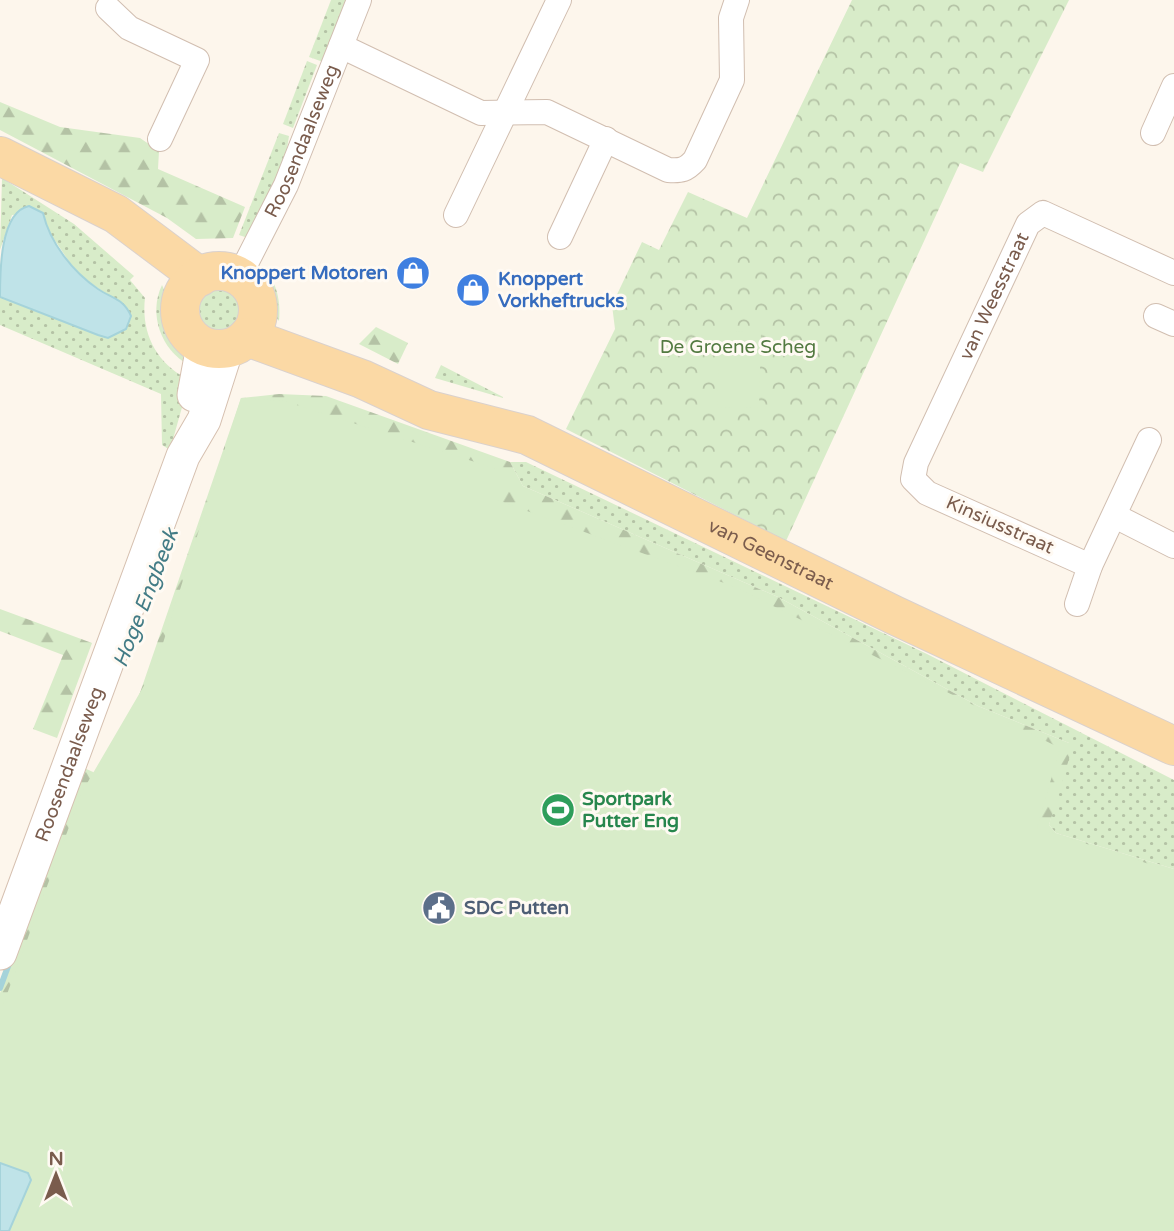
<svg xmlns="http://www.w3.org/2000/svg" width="1174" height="1231" font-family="'Varela Round',sans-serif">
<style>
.grass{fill:url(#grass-dots)}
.forest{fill:url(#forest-firs)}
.park{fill:url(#park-crowns)}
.pitch{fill:#d8ecc9}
.water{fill:#bfe3e8;stroke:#a5d3da;stroke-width:2}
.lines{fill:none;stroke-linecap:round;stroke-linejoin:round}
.stream{stroke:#a5d3da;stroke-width:6}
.street-casing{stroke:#d1beb0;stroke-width:26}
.secondary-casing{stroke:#d6c0b0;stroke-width:35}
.primary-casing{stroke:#dad1cd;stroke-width:40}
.street{stroke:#fff;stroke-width:24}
.secondary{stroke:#fff;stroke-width:33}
.primary{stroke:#fbd9a5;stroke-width:38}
.labels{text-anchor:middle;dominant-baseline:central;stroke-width:6;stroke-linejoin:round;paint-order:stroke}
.street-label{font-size:19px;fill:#7a5c4d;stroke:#fffaf3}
.shop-label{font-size:19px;font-weight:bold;fill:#366cbe;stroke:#fffaf3;text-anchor:end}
.park-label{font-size:19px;fill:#537a41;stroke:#fffaf3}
.leisure-label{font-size:19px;font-weight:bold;fill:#27864d;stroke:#fffaf3;text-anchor:start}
.service-label{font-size:19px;font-weight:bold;fill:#4e5e75;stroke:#fffaf3;text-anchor:start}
.water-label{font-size:21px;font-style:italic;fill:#437c86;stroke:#fffaf3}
</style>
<defs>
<pattern id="grass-dots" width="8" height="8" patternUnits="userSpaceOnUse" patternTransform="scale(1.75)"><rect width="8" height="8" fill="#d8ecc9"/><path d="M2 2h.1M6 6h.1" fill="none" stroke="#b4c2a5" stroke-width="1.8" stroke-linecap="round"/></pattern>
<pattern id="forest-firs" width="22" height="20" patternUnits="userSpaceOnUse" patternTransform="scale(1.75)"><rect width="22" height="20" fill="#d8ecc9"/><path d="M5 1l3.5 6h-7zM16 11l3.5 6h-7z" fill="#b4c2a5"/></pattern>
<pattern id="park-crowns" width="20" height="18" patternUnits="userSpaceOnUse" patternTransform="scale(1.75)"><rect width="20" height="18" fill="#d8ecc9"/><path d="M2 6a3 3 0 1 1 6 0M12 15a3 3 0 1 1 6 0" fill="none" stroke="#b4c2a5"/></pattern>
</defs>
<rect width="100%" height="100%" fill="#fdf6ec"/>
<!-- grass -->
<g class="grass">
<path d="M331 0H347L326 63 309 57Z"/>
<path d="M307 61 317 65 293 128 283 124Z"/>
<path d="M279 133 289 136 285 161 251 230 245 237 239 235Z"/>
<path d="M2 178 74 224 134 276 130 280 145 298C141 331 155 362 186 378V393L170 450 162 445 161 394 0 325V297L98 335 108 338 126 329 108 295 85 279 70 263 50 233 43 213 12 215 0 250Z"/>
<path d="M256 263C276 275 281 299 279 321 272 313 255 273 256 263Z"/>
<path d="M162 285 167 296 169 325 189 365C161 350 148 314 162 285Z"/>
<circle cx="219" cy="310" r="21"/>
<path d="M441 365 503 397V398L435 378Z"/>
<path d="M510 462H526L927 654 1174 780V869L1056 833 1049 825 1069 743 978 706 778 597 523 486Z"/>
</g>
<!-- forest -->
<g class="forest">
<path d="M0 102 60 127 140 138 159 151 158 169 245 207 233 238 196 239 167 218 0 130Z"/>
<path d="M376 327 408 343 398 364 359 344Z"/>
<path d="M279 394 326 396 510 462 523 486 778 597 978 706 1069 743 1072 749 1049 825 1056 833 1174 869V884L149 742 118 757 241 398Z"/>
<path d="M0 609 92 643 57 738 33 729 63 655 0 631Z"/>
<path d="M84 768 109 779 0 1047V993Z"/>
</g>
<!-- park -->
<path class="park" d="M852 0H1069L983 172 960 163 786 541 566 429 615 329 612 305 642 242 659 250 688 192 747 218Z"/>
<!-- pitch -->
<g class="pitch">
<path d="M720 331 761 332 759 408 717 407Z"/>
<path d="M241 398 284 401 497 469V500L735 587 1060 748 1037 828 1174 872V1231H0V1013L82 792 156 665Z"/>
</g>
<!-- water -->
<g class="water">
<path d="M29 206 43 213C50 243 73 272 98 289 113 299 124 299 131 316L126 329 108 338 98 335 0 297C0 271 0 212 29 206Z"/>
<path d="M0 1163 28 1173 31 1180 9 1231H0Z"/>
</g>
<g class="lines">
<!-- stream -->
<path class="stream" d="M0 988 10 961"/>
<!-- street casing -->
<g class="street-casing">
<g id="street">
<path d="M108 8 129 28 197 60 160 139"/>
<path d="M341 46 481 113 547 112 668 170C681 171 686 170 695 160L732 80 731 18 737 0"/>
<path d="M1153 133 1174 86"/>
<path d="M456 215 559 0"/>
<path d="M560 237 606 139"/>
<path id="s1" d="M239 277 286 185 359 0"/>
<path d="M1156 316 1174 324"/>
<path d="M1115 516 1174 546"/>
<path id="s2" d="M1090 566 927 493 913 479 916 463 1028 224 1043 213 1174 273"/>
<path d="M1077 604 1090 566 1149 440"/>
</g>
</g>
<!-- secondary casing -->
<g class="secondary-casing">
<g id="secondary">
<path d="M194 395 203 346"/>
<path id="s3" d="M0 953 183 456 204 420 227 348"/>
</g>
</g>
<!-- primary casing -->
<g class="primary-casing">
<g id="primary">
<path d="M0 156 116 214 200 277"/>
<circle cx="219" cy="310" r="39"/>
<path id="s4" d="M247 337 362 379 429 410 527 435 894 615 1174 746"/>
</g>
</g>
<!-- street -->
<use href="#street" class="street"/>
<!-- secondary -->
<use href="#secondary" class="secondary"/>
<!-- primary -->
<use href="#primary" class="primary"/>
</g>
<!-- icons -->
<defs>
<g id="shop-disc" transform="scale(1.75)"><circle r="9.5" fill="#3f7fe0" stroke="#fffaf3"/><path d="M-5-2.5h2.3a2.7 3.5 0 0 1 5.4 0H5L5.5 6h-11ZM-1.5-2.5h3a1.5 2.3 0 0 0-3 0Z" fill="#fff"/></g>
<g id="stadium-disc" transform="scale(1.75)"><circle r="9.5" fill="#2e9e5b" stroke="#fffaf3"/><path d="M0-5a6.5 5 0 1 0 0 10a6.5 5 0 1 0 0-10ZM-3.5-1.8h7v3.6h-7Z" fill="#fff"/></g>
<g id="civic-disc" transform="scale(1.75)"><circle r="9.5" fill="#5c6f8a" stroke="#fffaf3"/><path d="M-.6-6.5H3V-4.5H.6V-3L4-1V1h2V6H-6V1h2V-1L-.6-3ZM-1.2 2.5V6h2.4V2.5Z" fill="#fff"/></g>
</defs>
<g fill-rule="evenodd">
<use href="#shop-disc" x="413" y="273"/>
<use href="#shop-disc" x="473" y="290"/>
<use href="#stadium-disc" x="558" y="810"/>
<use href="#civic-disc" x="439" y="908"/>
</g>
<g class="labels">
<!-- street labels -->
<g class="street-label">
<text stroke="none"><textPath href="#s1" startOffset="150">Roosendaalseweg</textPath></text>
<text stroke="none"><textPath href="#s2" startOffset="399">van Weesstraat</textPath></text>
<text transform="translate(1000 525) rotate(24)">Kinsiusstraat</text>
<text stroke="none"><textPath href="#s4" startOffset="569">van Geenstraat</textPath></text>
<text stroke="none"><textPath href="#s3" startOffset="201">Roosendaalseweg</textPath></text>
</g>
<!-- shop labels -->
<g class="shop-label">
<text x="388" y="273">Knoppert Motoren</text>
<text x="498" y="279" text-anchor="start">Knoppert<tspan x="498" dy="22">Vorkheftrucks</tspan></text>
</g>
<!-- park labels -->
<g class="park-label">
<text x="738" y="347">De Groene Scheg</text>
</g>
<!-- leisure labels -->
<g class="leisure-label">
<text x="582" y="799">Sportpark<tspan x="582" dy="22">Putter Eng</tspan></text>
</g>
<!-- service labels -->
<g class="service-label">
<text x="464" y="908">SDC Putten</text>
</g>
<!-- water labels -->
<g class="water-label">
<text transform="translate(146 598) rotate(-69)">Hoge Engbeek</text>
</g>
</g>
<!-- north arrow -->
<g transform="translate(56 1175)" stroke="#fffaf3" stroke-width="5" paint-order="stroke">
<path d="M0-5L12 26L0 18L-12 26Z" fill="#7a5c4d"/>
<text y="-10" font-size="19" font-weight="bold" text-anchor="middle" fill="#7a5c4d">N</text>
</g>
</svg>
